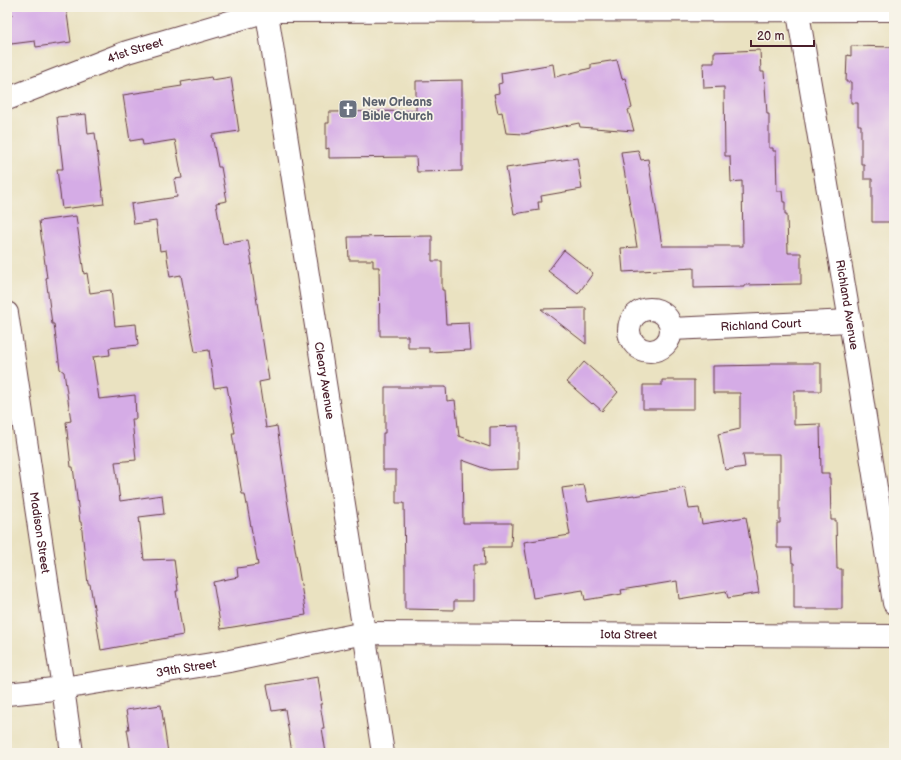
<svg xmlns="http://www.w3.org/2000/svg" width="901" height="760" font-family="'Balsamiq Sans',sans-serif">
<style>
.building{fill:#d5ace6}
.lines{fill:none;stroke-linecap:round;stroke-linejoin:round}
.minor-casing{stroke:#623c42;stroke-width:24}
.tertiary-casing{stroke:#623c42;stroke-width:24}
.minor{stroke:#fff;stroke-width:22}
.tertiary{stroke:#fff;stroke-width:22}
.labels{text-anchor:middle;dominant-baseline:central;stroke-width:3.5;stroke-linejoin:round;paint-order:stroke}
.street-label{font-size:12px;fill:#4a1f2b;stroke:#f7f3e8}
.worship-label{font-size:12px;font-weight:bold;fill:#5b616d;stroke:#f7f3e8;text-anchor:start}
</style>
<rect width="100%" height="100%" fill="#f7f3e8"/>
<filter id="ink" filterUnits="userSpaceOnUse"><feTurbulence type="fractalNoise" baseFrequency=".025" numOctaves="2"/><feDisplacementMap in="SourceGraphic" scale="8" xChannelSelector="R" yChannelSelector="G"/><feConvolveMatrix kernelMatrix="1 2 1 2 8 2 1 2 1" color-interpolation-filters="sRGB"/></filter>
<filter id="wash" filterUnits="userSpaceOnUse"><feTurbulence type="fractalNoise" baseFrequency=".012" numOctaves="4" result="noise"/><feDisplacementMap in="SourceGraphic" scale="16" xChannelSelector="R" yChannelSelector="G"/><feGaussianBlur stdDeviation="0.9" result="paint"/><feColorMatrix in="noise" values="0 0 0 0 0 0 0 0 0 0 0 0 0 0 0 0 0 1.4 0 .05"/><feComposite in="paint" operator="in"/></filter>
<g filter="url(#wash)">
<rect width="100%" height="100%" fill="#eae2c1"/>
<g id="blocks">
<!-- building -->
<g class="building">
<path d="M10 7H66L71 42 36 47 35 41 11 44 7 16 12 15Z"/>
<path d="M851 46 894 47V222H872V179H864V164H861V125H858V103H851V82H846L847 55 851 56Z"/>
<path d="M760 50 761 72H764L767 114H769V148H773V151H776L777 191H782L783 202H785V214H787L788 253H801V284L744 285V287L694 288V268L623 272 621 248 637 247 621 152 638 150 641 160 648 159 662 246H743L742 181 731 182 730 156H725L724 87 704 88 703 63H714V52Z"/>
<path d="M617 60 622 79 625 78 632 108 628 110 634 131 580 127 579 123 524 134 506 133 502 112 498 113 494 94 499 93 498 84 502 83 501 73 553 64 555 77 591 68V64Z"/>
<path d="M211 77 212 80 231 77 239 131 212 135 218 167H221L227 201 216 203 223 244 248 240 252 264H251L269 380 259 382 266 428 277 426 286 487H285L306 615 221 629 213 582 238 577 237 568 258 565 245 494H242L232 433H235L227 386 214 388 209 350 195 352 181 275 170 277 166 250 160 251 156 221 134 224 131 204 177 197 174 179 182 178 175 140 143 145 142 139 130 141 123 95 182 86 181 82Z"/>
<path d="M462 80V171L417 172 416 157 329 158V148L326 149V123H329V112L416 111V81Z"/>
<path d="M86 114 88 134 95 133 104 204 62 209 57 169H63L57 117Z"/>
<path d="M577 158 582 189 541 196 542 202H538L539 210 514 214 506 168Z"/>
<path d="M76 216 84 274 87 273 90 293 111 290 115 326 136 324 138 345 109 348 110 355 93 357 99 399 135 395 136 419H132L136 460 115 462 120 501 162 495 164 514 139 517 144 560 174 559 178 591H176L183 635 101 650 90 584H88L81 522H80L73 467H71L66 422 71 421 64 372 60 369 54 324H52L46 278H47L39 221Z"/>
<path d="M432 236V261H442V290H444L446 324 469 323 471 350 429 352V348H408V336H380L379 267H373V260H349L348 237Z"/>
<path d="M564 250 593 273 578 294 548 271Z"/>
<path d="M586 308V344L541 309Z"/>
<path d="M584 362 618 392 602 411 593 403 592 404 567 382Z"/>
<path d="M770 363H821V391H794V425L820 424 821 473H829V478H830L831 520H836L837 569H842V609H794V563H792L791 548H777V523H780V454H743L745 467 725 470 718 434 740 429V393H713V366L770 365Z"/>
<path d="M662 380H694V409H643V385H662Z"/>
<path d="M385 387H446L447 401 455 400 459 436 490 447V427L518 426V469L490 470 462 460 463 523H512L511 547H484L485 565H473V601H454V610L405 609V572L404 503H396V470H383V433H385Z"/>
<path d="M584 485 588 502 634 495V496L685 488 689 509 699 508 702 524 746 517 759 593 728 598 726 591 679 599 677 581 621 590 622 594 585 600 583 590 533 598 524 542 570 535 562 488Z"/>
<path d="M318 677 322 704H320L324 728H322L326 753H292L285 709 272 711 267 685Z"/>
<path d="M161 705 168 753H131L127 729H129L126 710Z"/>
</g>
</g>
</g>
<g filter="url(#ink)">
<use href="#blocks" fill-opacity="0" stroke="#623c42" stroke-width="1"/>
<g class="lines">
<!-- minor casing -->
<g class="minor-casing">
<g id="minor">
<path id="s1" d="M797 7 850 321 894 603"/>
<path id="s2" d="M7 99 127 52 267 11 894 10"/>
<circle cx="650" cy="330" r="21"/>
<path id="s3" d="M7 313 63 688 72 753"/>
<path id="s4" d="M671 329 850 321"/>
<path id="s5" d="M7 694 63 688 230 661 364 633 894 636"/>
</g>
</g>
<!-- tertiary casing -->
<g class="tertiary-casing">
<g id="tertiary">
<path id="s6" d="M266 7 383 753"/>
</g>
</g>
<!-- minor -->
<use href="#minor" class="minor"/>
<!-- tertiary -->
<use href="#tertiary" class="tertiary"/>
</g>
</g>
<!-- icons -->
<defs>
<g id="church-square" transform="scale(1)"><rect x="-9" y="-9" width="18" height="18" rx="4" fill="#6b7280" stroke="#f7f3e8"/><path d="M-1.2-6h2.4v3.5h3.3v2.4h-3.3V6h-2.4V-.1h-3.3v-2.4h3.3Z" fill="#fff"/></g>
</defs>
<g fill-rule="evenodd">
<use href="#church-square" x="348" y="109"/>
</g>
<g class="labels">
<!-- street labels -->
<g class="street-label">
<text stroke="none"><textPath href="#s2" startOffset="137">41st Street</textPath></text>
<text stroke="none"><textPath href="#s1" startOffset="302">Richland Avenue</textPath></text>
<text stroke="none"><textPath href="#s4" startOffset="90">Richland Court</textPath></text>
<text stroke="none"><textPath href="#s6" startOffset="378">Cleary Avenue</textPath></text>
<text stroke="none"><textPath href="#s3" startOffset="222">Madison Street</textPath></text>
<text stroke="none"><textPath href="#s5" startOffset="627">Iota Street</textPath></text>
<text stroke="none"><textPath href="#s5" startOffset="181">39th Street</textPath></text>
</g>
<!-- worship labels -->
<g class="worship-label">
<text x="362" y="102">New Orleans<tspan x="362" dy="14">Bible Church</tspan></text>
</g>
</g>
<!-- margin -->
<rect width="901" height="760" fill="none" stroke="#f7f3e8" stroke-width="24"/>
<!-- scale -->
<path d="M751 40v6h63v-6" fill="none" stroke="#4a1f2b" stroke-width="2"/>
<text x="757" y="40" font-size="12" fill="#4a1f2b" stroke="#f7f3e8" stroke-width="3" paint-order="stroke">20 m</text>
</svg>
